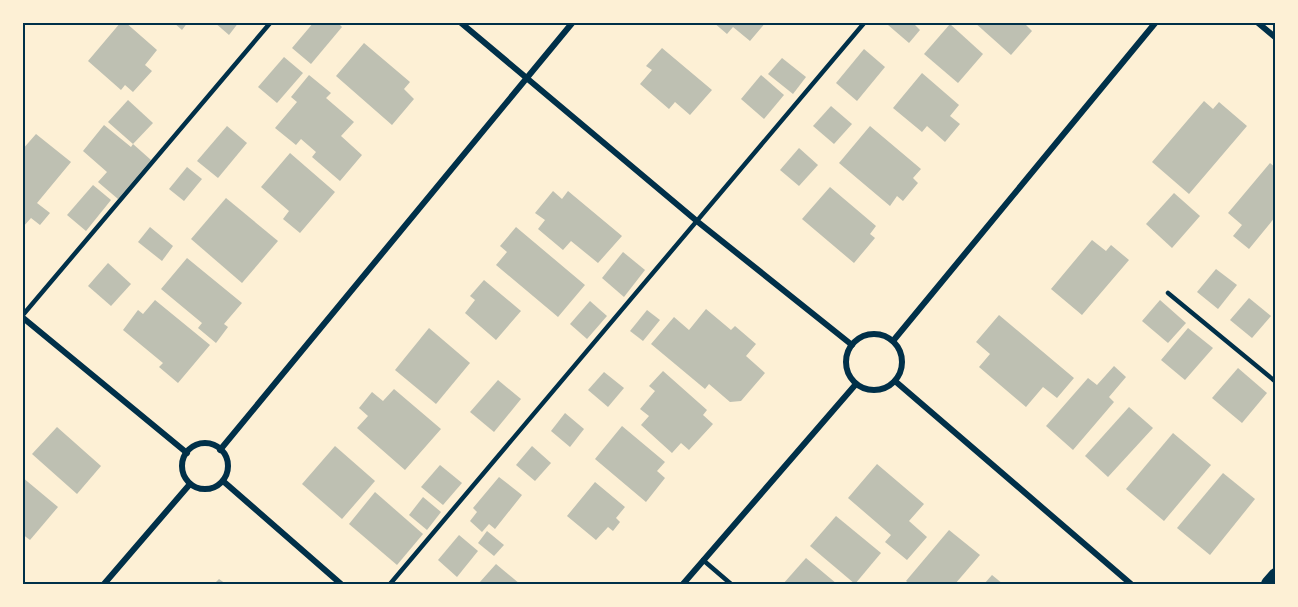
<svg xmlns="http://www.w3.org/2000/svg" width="1298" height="607" font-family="Raleway,sans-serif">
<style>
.building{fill:#bec0b2}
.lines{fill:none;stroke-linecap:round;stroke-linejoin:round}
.service{stroke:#003049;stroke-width:4.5}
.minor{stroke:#003049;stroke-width:6}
.trunk{stroke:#003049;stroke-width:16}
.neatline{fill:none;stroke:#003049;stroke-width:2}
</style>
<rect width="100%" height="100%" fill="#fdf0d5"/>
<!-- building -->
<g class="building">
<path d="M121 22H125L157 50 145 65 152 71 133 92 125 85 121 90 88 61Z"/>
<path d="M173 22H188L182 30Z"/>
<path d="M214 22H239L229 35Z"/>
<path d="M314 22H337L342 27 311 64 292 48Z"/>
<path d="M713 22H766L750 41 733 27 727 34Z"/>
<path d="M890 22H912L920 30 909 43 888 25Z"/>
<path d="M974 22H1023L1032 31 1011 55Z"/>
<path d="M950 24 983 54 958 83 924 54Z"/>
<path d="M364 43 410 82 404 89 414 99 392 125 336 76Z"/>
<path d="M662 48 712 90 690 115 675 102 669 109 640 84 652 70 646 66Z"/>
<path d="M864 49 885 67 857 101 836 83Z"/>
<path d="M284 57 303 73 277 103 258 87Z"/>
<path d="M782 58 806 77 793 94 768 74Z"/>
<path d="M922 73 959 105 950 116 960 124 945 142 927 126 922 132 893 108Z"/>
<path d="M309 75 331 93 326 98 354 122 341 136 362 155 340 181 312 157 316 152 301 139 296 145 275 128 297 102 291 97Z"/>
<path d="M761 75 784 95 764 119 741 99Z"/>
<path d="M128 100 153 123 133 144 108 122Z"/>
<path d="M1204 101 1213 109 1219 102 1247 126 1189 194 1152 162Z"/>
<path d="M831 106 852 124 834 144 813 126Z"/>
<path d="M104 125 131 147 133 144 151 160 118 199 98 182 107 172 83 151Z"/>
<path d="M227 126 247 143 218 178 197 161Z"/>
<path d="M870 126 921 169 913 178 918 183 903 201 897 196 890 206 839 163Z"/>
<path d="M36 134 71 162 37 203 50 213 40 225 31 218 22 228V150Z"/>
<path d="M799 148 818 165 799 186 780 170Z"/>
<path d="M290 153 335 192 300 233 283 219 289 211 261 187Z"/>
<path d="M1270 163 1276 168V216L1249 249 1233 236 1242 225 1228 213Z"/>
<path d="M187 167 202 179 184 201 169 189Z"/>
<path d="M93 185 111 200 86 231 67 215Z"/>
<path d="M830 187 876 226 870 234 875 238 854 263 802 219Z"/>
<path d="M553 191 562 199 568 191 622 236 598 263 571 241 563 250 538 229 545 220 535 213Z"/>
<path d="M1174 193 1200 216 1172 248 1146 224Z"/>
<path d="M226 198 278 241 242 283 191 239Z"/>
<path d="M150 227 173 246 162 261 138 242Z"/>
<path d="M516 227 585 285 558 317 496 265 507 252 500 246Z"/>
<path d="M1092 240 1106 251 1111 245 1129 260 1082 315 1051 289Z"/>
<path d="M623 252 645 270 624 297 602 278Z"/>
<path d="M187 258 242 303 224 324 228 327 216 343 198 328 202 323 161 289Z"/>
<path d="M108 263 131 284 111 306 88 286Z"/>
<path d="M1216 269 1237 285 1218 309 1197 292Z"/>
<path d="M484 280 521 311 496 340 465 313 475 300 470 296Z"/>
<path d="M1249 298 1271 316 1252 338 1230 320Z"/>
<path d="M155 300 210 345 178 383 159 367 163 363 123 330 138 310 143 314Z"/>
<path d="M1160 300 1186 323 1168 343 1142 321Z"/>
<path d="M590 301 607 316 587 339 570 324Z"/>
<path d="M706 309 731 330 735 326 756 344 746 356 765 373 741 401 730 402 709 384 705 389 651 344 674 317 689 330Z"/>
<path d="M647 310 660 320 643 341 630 331Z"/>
<path d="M999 315 1074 378 1057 398 1043 387 1026 407 979 367 990 354 976 342Z"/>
<path d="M429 328 470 363 436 404 395 370Z"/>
<path d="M1188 328 1213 348 1185 380 1161 360Z"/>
<path d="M1114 366 1126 377 1109 397 1114 402 1073 450 1046 426 1088 378 1097 385Z"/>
<path d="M1238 368 1267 393 1242 423 1212 398Z"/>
<path d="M663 371 707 410 703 415 713 424 689 450 681 443 672 453 641 425 649 416 640 409 655 391 649 386Z"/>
<path d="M604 372 624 388 608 407 588 390Z"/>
<path d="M498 380 521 399 494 432 470 412Z"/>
<path d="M394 389 441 429 405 470 357 428 368 416 359 408 372 392 383 401Z"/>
<path d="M1129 407 1153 428 1108 477 1085 456Z"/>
<path d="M565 413 584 429 570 447 551 431Z"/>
<path d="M622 426 665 462 657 471 665 478 646 502 595 459Z"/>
<path d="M57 427 101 466 77 494 32 454Z"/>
<path d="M1173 433 1211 465 1164 521 1126 489Z"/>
<path d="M335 446 375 481 342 519 302 484Z"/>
<path d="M532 446 551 463 535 481 516 465Z"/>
<path d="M877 464 924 504 909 521 927 537 907 560 885 542 891 535 848 498Z"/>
<path d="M440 465 462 483 443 505 421 487Z"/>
<path d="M1223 473 1255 499 1210 555 1177 528Z"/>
<path d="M22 477 58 507 30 540 22 534Z"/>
<path d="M499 477 522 495 495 529 489 524 482 532 470 521 477 512 473 508Z"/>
<path d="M595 482 625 507 616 518 620 522 613 531 608 527 596 540 567 516Z"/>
<path d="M375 492 423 534 397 565 349 524Z"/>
<path d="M423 497 441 512 427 530 409 515Z"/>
<path d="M836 516 881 553 855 584 810 546Z"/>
<path d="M949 530 980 555 955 584H910L906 581Z"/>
<path d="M487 531 504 545 494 556 478 543Z"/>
<path d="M459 535 478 551 457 577 438 560Z"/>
<path d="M806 558 837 584H783Z"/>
<path d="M496 564 520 584 479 583Z"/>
<path d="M992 575 1003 584H984Z"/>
<path d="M219 579 226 584H214Z"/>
</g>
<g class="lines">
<!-- service -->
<g class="service">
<path d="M1168 293 1276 382"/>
<path d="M22 316 271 22"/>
<path d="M703 560 731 584"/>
<path d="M390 584 865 22"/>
</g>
<!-- minor -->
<g class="minor">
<path d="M460 22 698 222 852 345"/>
<path d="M1257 22 1276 38"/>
<path d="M22 317 187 453"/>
<circle cx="874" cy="362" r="28"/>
<path d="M893 341 1156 22"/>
<path d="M895 381 1131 584"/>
<circle cx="205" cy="466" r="23"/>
<path d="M220 450 573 22"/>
<path d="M223 481 341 584"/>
<path d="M104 584 190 484"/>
<path d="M683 584 856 384"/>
</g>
<!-- trunk -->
<path class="trunk" d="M1269 584 1276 576"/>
</g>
<!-- border -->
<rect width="1298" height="607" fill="none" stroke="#fdf0d5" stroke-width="48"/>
<rect x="24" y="24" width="1250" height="559" class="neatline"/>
</svg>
